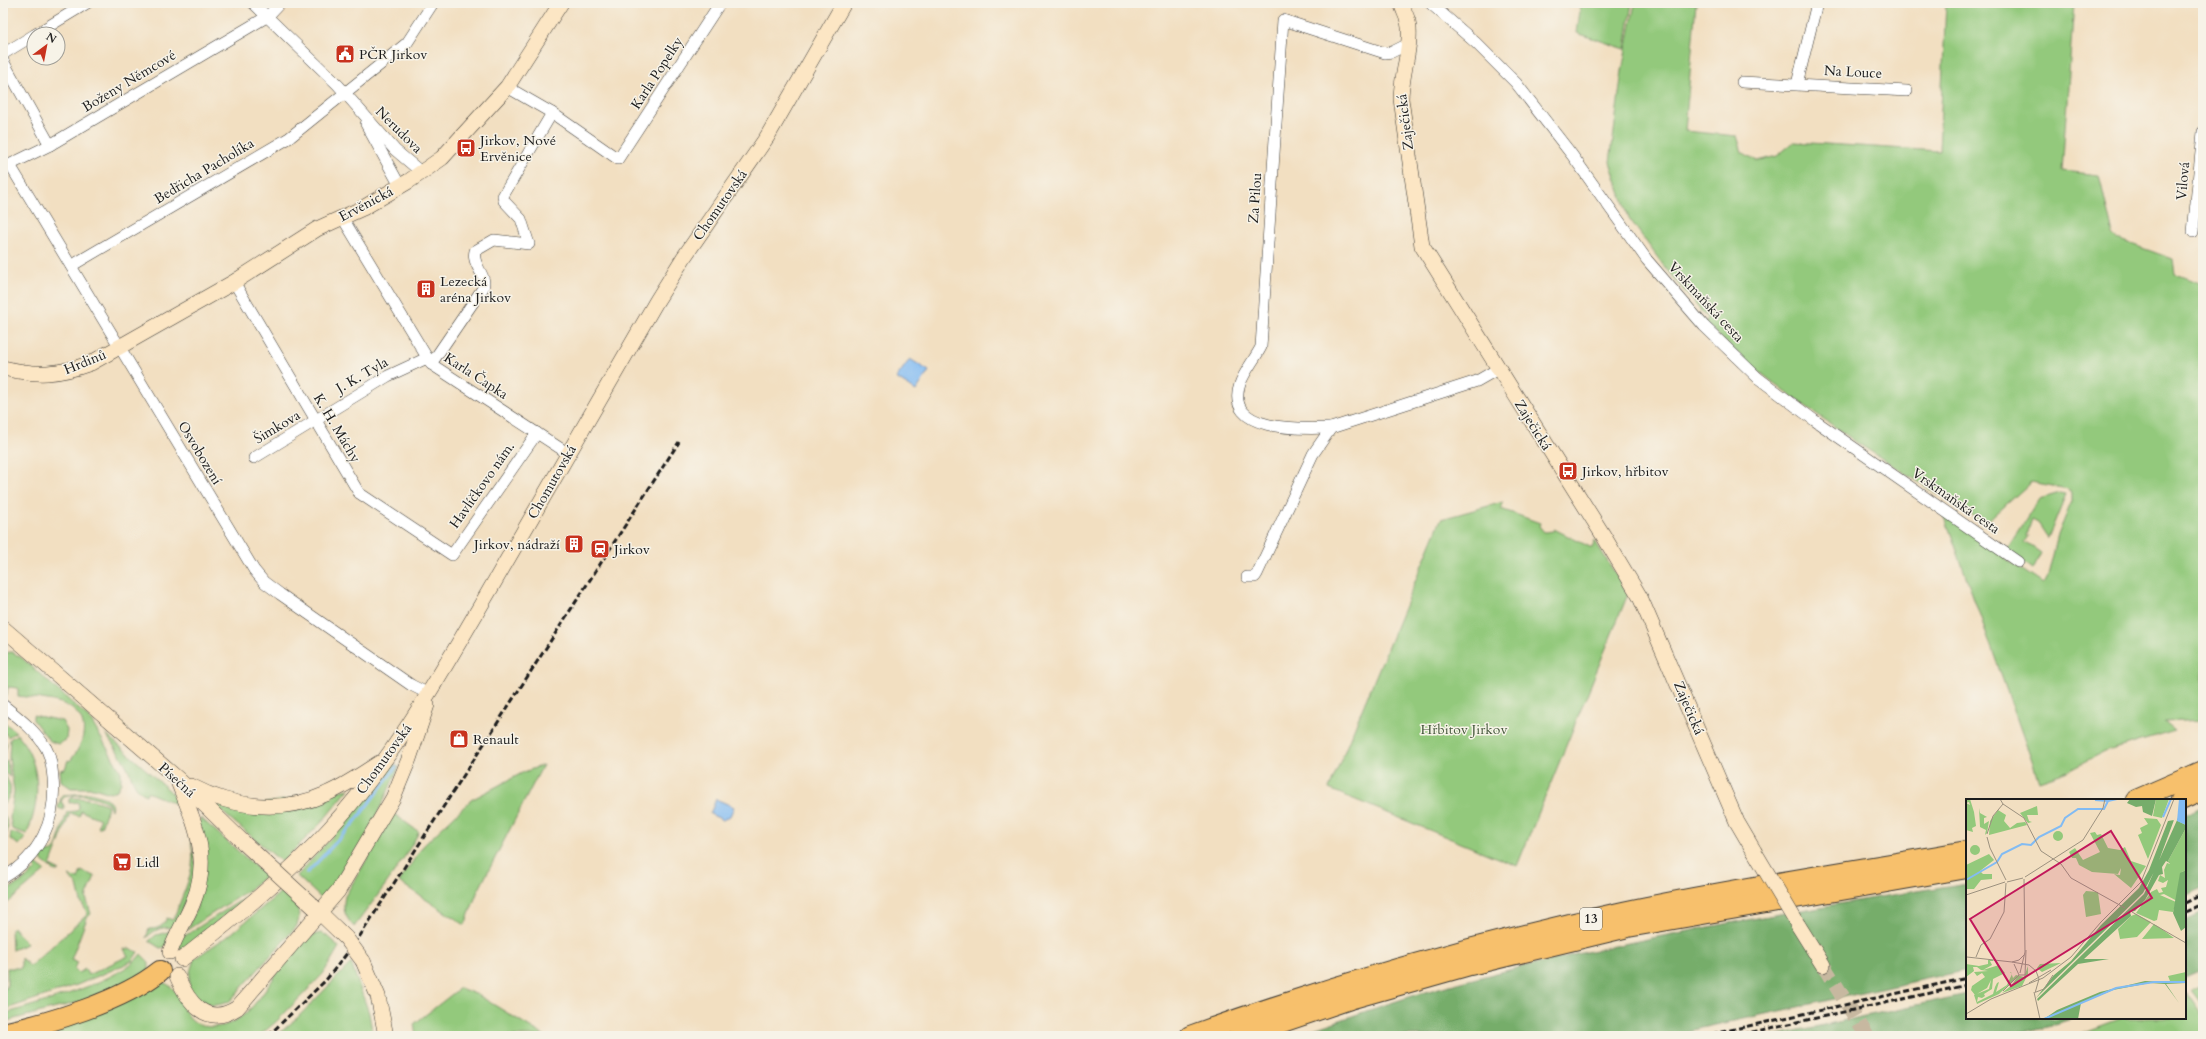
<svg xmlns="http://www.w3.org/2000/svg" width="2206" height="1039" font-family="Cardo,serif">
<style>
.green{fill:#93c97b;stroke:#58724c}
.forest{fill:#76ad6b;stroke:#496444}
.water{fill:#82bbf3;stroke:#4f6c88}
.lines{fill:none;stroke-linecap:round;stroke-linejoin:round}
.stream{stroke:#82bbf3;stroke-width:3}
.secondary-tunnel{stroke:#c7b8a0;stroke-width:15;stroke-dasharray:15 8;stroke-linecap:butt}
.street-casing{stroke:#3c3935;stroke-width:12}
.secondary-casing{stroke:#3c3935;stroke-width:16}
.highway-casing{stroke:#3c3935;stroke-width:22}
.street{stroke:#fff;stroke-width:11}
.secondary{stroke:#fce6c4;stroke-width:15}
.highway{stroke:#f7c06c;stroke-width:20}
.rail{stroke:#1c1c1c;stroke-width:3;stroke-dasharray:6 3;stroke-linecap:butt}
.secondary-bridge-casing{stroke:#3c3935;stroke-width:16;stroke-linecap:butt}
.secondary-bridge{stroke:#fce6c4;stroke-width:15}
.labels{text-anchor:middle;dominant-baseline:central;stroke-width:3;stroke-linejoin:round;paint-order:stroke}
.shield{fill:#f7f3e8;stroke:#5e5c59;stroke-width:1}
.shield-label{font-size:13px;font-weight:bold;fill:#1c1c1c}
.poi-label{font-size:14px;fill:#1c1c1c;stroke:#f7f3e8;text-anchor:start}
.street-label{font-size:14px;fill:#1c1c1c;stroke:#f7f3e8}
.park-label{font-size:14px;fill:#46593d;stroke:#f7f3e8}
.inset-river{fill:none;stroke:#82bbf3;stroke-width:2}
.inset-road{fill:none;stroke:#9c917f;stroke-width:1}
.view{fill:#c2185b;fill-opacity:0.15;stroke:#c2185b;stroke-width:2}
.inset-edge{fill:none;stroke:#1c1c1c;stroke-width:2}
</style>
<rect width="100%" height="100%" fill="#f7f3e8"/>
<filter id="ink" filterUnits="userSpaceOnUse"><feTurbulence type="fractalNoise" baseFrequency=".025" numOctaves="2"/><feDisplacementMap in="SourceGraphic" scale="8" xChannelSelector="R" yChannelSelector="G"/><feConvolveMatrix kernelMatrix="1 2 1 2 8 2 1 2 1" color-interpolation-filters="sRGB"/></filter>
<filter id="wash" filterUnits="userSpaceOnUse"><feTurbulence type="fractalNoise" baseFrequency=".012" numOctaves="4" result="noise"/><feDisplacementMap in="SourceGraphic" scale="16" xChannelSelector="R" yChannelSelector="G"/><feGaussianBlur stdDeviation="0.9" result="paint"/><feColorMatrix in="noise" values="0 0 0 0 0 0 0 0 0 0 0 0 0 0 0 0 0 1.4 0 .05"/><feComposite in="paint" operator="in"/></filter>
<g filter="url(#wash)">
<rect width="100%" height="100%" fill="#f2dfc1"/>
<!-- green -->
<g class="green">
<path d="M1581 3H1632L1625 49 1577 33Z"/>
<path d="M1635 3H1696L1685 131 1737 136 1742 152 1757 161 1777 156 1794 142 1939 151 1946 3H2074L2062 171 2099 175 2113 235 2117 239 2173 259 2175 274 2202 284 2203 280V720L2164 722 2175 731 2104 752 2063 773 2039 781 1942 509 2018 567 2043 584 2047 579 2058 535 2071 503V494L2069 489 2031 482 1985 524 1859 444 1783 390 1753 367 1705 324 1707 318 1666 269 1629 218 1610 162 1622 71Z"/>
<path d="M2060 493 2066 494 2048 538 2038 523 2032 520 2027 535 2029 536 2025 542 2041 553 2033 569 2007 550 2039 499Z"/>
<path d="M1503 502 1501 509 1540 523 1539 526 1544 532 1553 531 1554 529 1592 548 1595 541 1628 594 1517 866 1329 789 1441 519Z"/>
<path d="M12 652 22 658 90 719 121 772V783L117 790 110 793 94 788H71L61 781 60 770 65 769 68 760 70 761C87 740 92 715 61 703 48 699 32 698 18 696V688L8 687 7 695 3 696V653Z"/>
<path d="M3 712 8 716 4 722 16 732 8 737 3 731Z"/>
<path d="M33 715 62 721 67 730 66 740 58 744 50 741 33 720Z"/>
<path d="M105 733 171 792 186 813 197 871 175 929C164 925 154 930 146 938L149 929C159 929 163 926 167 918L173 920C193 869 203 858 177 806L174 803 147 792 146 795C132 788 133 777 126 765 120 754 112 744 105 733Z"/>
<path d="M17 734C42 764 41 799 27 834L12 829 10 818 14 791 9 758 10 739Z"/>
<path d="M3 737 7 744 3 760Z"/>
<path d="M7 760 10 777 3 772V764Z"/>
<path d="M392 764 399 767 369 832 323 900 297 876 364 801Z"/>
<path d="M543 765 477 893 465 925 399 882 423 846 471 800 524 772Z"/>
<path d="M3 775C14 785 12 795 3 805Z"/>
<path d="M349 789 321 823 282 862 214 805 216 802 236 808Z"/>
<path d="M90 793 106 798 112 805 111 810 108 803C94 795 80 793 64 797L61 801 64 806V810L58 808 62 795Z"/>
<path d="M72 798C86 798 93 800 106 804L108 807 101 827H98L100 819 81 811 79 816 70 813 50 866 60 871H55L41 860 40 851 41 849 47 852 53 851 56 847 67 812 76 811 79 808 78 802 69 803V799Z"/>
<path d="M3 814C9 822 10 831 3 839Z"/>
<path d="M394 814 419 832C401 866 377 896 354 927 345 916 342 910 345 896Z"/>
<path d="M201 818 266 876 253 887 187 930 197 907 199 820Z"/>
<path d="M11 832 26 837 19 845 10 839Z"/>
<path d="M33 862 45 871 3 907V893L24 880 36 869 31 863Z"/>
<path d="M81 871 95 876 86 898 91 914 87 918 71 960 78 963 74 968 79 973 85 969 88 975 128 956 124 949 129 948 138 952 132 961 124 965 77 985 3 1010V988H7V968H21V958L30 966 88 914 81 902 77 885 69 876 78 879Z"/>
<path d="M268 879 189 946 182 949 178 946 180 935H186L246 897Z"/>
<path d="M282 891C294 901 304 911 296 927L229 1002C207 1009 203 1004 189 988L190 972 194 959 232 933Z"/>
<path d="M13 927 27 944 12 950 11 929Z"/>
<path d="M171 931 165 947 160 948 149 941 156 935Z"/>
<path d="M321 933 327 936 339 947 323 974 277 1021 259 1036H10L157 982C188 982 174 1028 214 1027 266 1025 280 938 321 933Z"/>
<path d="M141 954 149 962V970L147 974 83 1001 3 1022V1014C35 1005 124 980 141 954Z"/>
<path d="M351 963 369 1013 373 1036H276L297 1018Z"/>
<path d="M2203 984V1006L2191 990Z"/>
<path d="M460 988 478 995 545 1036H416L414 1024Z"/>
<path d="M2186 992 2203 1017V1036H2074L2122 1018H2185Z"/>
</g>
<!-- forest -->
<g class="forest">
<path d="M2203 806V888L2185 896V815Z"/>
<path d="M1967 883V970L1665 1036H1293C1342 1020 1390 1002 1439 988 1612 941 1790 911 1967 883Z"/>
<path d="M2203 913V969L2185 977V921Z"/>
<path d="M1967 994V1018H2075L2012 1036H1773Z"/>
</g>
<!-- water -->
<g class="water">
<path d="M910 359 929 371 916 391 896 378Z"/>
<path d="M716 799 734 807 730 816 723 820 710 814Z"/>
</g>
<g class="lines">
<!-- stream -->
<path class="stream" d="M307 873 354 823 396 767"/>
</g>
</g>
<g filter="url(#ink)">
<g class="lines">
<!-- secondary-tunnel -->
<path class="secondary-tunnel" d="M1823 965 1867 1036"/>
<!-- street casing -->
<g class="street-casing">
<g id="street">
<path d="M253 3 338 85 395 150 421 172"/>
<path d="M1430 3 1476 43 1516 83 1572 155 1647 260 1704 326 1758 378 1814 420 2018 562"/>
<path d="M36 34 87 3"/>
<path d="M3 54 34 35"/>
<path d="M3 61 50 145"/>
<path d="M1742 82 1907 91"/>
<path d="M1797 84 1817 3"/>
<path d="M507 87 552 113 618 159 720 3"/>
<path d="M366 124 400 186"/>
<path d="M10 165 254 570 264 582 280 594 411 685 429 694"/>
<path d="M3 168 50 145 253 25 268 16 280 3"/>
<path d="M342 217 431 364 569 454"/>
<path d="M2193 232 2203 132"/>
<path d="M71 266 289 138 407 43 433 3"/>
<path d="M234 282 359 493 452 555 537 433"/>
<path d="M431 364 483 288C488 275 471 265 475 251L494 240 529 244 521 219 504 201 503 196 552 113"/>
<path d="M1331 428C1303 429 1223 433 1240 384 1244 372 1255 359 1261 347L1283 20 1385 53 1392 52 1408 44"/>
<path d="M254 458 388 376 427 358"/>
<path d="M1247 577H1255L1257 574 1313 454 1331 428 1477 381 1498 369"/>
<path d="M3 705C19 718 35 730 46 748 51 757 52 767 53 778 57 820 40 856 3 878"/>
</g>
</g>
<!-- secondary casing -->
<g class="secondary-casing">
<g id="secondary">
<path d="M1401 3C1403 9 1406 15 1408 21 1413 43 1401 75 1401 99L1422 246 1603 535 1640 597 1737 822 1754 851"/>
<path d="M3 368C37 376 58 375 91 363L234 282 317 229 363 208 409 181 442 158 507 87 561 3"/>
<path d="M3 628 178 779 244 843"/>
<path d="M191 786C233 808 282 814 326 794 345 786 362 774 379 763"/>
<path d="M315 908 346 938"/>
<path d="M1798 925 1823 965"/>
<path d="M170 952C176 935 185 921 192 905 212 859 196 827 179 784"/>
<path d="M182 959C234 918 286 877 330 828 394 758 440 675 488 593 544 496 600 399 656 302L684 257 767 137 844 3"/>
<path d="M363 961 378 996 386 1036"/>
<path d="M177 976C188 1002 206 1028 237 1008L338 891 393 798 409 759 427 705"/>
</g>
</g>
<!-- highway casing -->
<g class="highway-casing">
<g id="highway">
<path d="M2136 800 2203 771"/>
<path d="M2181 800 2203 790"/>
<path d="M3 1033C50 1023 123 1001 160 971"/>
<path d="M1190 1036C1331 985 1476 944 1623 912 1736 888 1852 871 1967 851"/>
<path d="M1241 1036 1350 999 1470 965 1628 927 1967 868"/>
</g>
</g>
<!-- street -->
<use href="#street" class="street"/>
<!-- secondary -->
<use href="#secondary" class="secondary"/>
<!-- highway -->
<use href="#highway" class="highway"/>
<!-- rail -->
<g class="rail">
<path d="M2185 903 2203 894"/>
<path d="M2185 912 2203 904"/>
<path d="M268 1036 326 980 356 942 679 442"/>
<path d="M1703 1036 1967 978"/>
<path d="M1734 1036 1967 985"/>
</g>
<!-- secondary-bridge casing -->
<g class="secondary-bridge-casing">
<g id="secondary-bridge">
<path d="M244 843 315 908"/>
<path d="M1754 851 1798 925"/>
<path d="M346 938 363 961"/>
</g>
</g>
<!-- secondary-bridge -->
<use href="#secondary-bridge" class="secondary-bridge"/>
</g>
</g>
<!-- icons -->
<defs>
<g id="civic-square" transform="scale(1)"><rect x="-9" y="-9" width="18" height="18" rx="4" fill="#c8321e" stroke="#f7f3e8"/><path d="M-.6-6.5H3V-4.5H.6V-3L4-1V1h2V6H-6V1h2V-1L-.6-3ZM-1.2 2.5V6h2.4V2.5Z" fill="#fff"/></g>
<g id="bus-square" transform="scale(1)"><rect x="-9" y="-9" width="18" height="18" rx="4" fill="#c8321e" stroke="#f7f3e8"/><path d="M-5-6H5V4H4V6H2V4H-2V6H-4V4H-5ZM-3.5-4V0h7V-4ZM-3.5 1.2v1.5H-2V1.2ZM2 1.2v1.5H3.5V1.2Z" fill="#fff"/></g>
<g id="building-square" transform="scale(1)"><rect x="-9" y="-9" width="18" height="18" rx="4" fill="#c8321e" stroke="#f7f3e8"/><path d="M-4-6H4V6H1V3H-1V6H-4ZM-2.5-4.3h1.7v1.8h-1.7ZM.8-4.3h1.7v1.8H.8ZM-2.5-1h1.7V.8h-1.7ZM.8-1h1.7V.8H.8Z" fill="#fff"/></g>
<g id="station-square" transform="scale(1)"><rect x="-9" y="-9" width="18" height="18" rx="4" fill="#c8321e" stroke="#f7f3e8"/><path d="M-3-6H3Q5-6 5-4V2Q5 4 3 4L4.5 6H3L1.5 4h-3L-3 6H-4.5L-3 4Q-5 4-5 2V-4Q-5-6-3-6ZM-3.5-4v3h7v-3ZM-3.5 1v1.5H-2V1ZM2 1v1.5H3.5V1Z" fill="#fff"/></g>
<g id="shop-square" transform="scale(1)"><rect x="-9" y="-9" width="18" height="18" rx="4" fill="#c8321e" stroke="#f7f3e8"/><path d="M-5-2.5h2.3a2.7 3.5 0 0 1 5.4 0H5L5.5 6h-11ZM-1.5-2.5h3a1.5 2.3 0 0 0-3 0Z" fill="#fff"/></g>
<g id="supermarket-square" transform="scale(1)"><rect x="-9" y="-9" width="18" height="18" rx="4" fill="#c8321e" stroke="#f7f3e8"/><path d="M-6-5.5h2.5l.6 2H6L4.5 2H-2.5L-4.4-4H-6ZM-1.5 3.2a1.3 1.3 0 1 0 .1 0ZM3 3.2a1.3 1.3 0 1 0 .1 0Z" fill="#fff"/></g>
</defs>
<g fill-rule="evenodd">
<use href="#civic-square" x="345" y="54"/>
<use href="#bus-square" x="466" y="148"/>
<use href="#building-square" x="426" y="289"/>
<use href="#bus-square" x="1568" y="471"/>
<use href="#building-square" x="574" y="544"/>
<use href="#station-square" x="600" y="549"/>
<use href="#shop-square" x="459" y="739"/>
<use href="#supermarket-square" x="122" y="862"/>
</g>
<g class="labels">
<!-- shield labels -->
<rect class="shield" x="1580" y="908" width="22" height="22" rx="3"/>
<g class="shield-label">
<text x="1591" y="919">13</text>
</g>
<!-- poi labels -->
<g class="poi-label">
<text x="359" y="54">PČR Jirkov</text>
<text x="480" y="140">Jirkov, Nové<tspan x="480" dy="16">Ervěnice</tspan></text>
<text x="440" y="281">Lezecká<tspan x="440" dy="16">aréna Jirkov</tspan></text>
<text x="1582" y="471">Jirkov, hřbitov</text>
<text x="560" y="544" text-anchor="end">Jirkov, nádraží</text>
<text x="614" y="549">Jirkov</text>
<text x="473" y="739">Renault</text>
<text x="136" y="862">Lidl</text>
</g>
<!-- street labels -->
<g class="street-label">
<text transform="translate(1853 72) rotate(3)">Na Louce</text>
<text transform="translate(657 73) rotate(-57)">Karla Popelky</text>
<text transform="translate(129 81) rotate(-31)">Boženy Němcové</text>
<text transform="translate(1405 122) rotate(-97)">Zaječická</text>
<text transform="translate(399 130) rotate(45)">Nerudova</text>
<text transform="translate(204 171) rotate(-31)">Bedřicha Pacholíka</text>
<text transform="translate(2183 181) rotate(-85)">Vilová</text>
<text transform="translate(1255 198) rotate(-86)">Za Pilou</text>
<text transform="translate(366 204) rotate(-28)">Ervěnická</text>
<text transform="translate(720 205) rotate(-55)">Chomutovská</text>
<text transform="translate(1706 302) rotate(47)">Vrskmaňská cesta</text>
<text transform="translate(85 362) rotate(-22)">Hrdinů</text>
<text transform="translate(362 375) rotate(-30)">J. K. Tyla</text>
<text transform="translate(476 376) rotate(33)">Karla Čapka</text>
<text transform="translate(1533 425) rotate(58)">Zaječická</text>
<text transform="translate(277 427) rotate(-31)">Šimkova</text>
<text transform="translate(337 428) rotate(59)">K. H. Máchy</text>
<text transform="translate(200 453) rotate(59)">Osvobození</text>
<text transform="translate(552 482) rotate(-60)">Chomutovská</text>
<text transform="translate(482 485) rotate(-55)">Havlíčkovo nám.</text>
<text transform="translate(1956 501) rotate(35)">Vrskmaňská cesta</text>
<text transform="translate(1689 708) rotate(67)">Zaječická</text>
<text transform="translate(384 759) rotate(-54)">Chomutovská</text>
<text transform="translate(177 780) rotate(42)">Písečná</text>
</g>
<!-- park labels -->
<g class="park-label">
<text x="1464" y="729">Hřbitov Jirkov</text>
</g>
</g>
<!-- overview -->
<g transform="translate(1966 799)">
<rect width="220" height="220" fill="#f2dfc1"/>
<path d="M0 0H4L8 13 10 27 6 29 7 33 0 31V4L4 6 3 3 0 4ZM190 0H203L196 19 187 17ZM71 7 72 16H61L63 22 66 23 62 24 54 14ZM13 9 14 14 21 18 18 19V25L23 22 21 34 19 36 20 31 14 28ZM32 11 40 16 38 22 44 29 51 24 59 23 61 26 23 36 24 22ZM178 19 191 20 195 26 182 60 172 36 176 34 174 29 182 25ZM220 29V71L216 73 211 102 198 95 194 96 210 103 207 113 193 111 191 121 188 122 170 114 185 93 191 90 193 94 197 93 195 89 200 88 202 81 197 84 192 82 194 76 199 79 198 71 201 64 204 65 202 62ZM87 37a5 5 0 1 1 10 0a5 5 0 1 1-10 0ZM129 33 131 36 135 35 142 49 154 51 159 48 165 62 180 67 165 89 148 75 154 76 155 69 152 75 126 73 113 66 110 59H106L103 53 109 49 117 61 134 53 124 34ZM4 51a5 5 0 1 1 10 0a5 5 0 1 1-10 0ZM23 55 28 61 14 72 17 75H26V80L15 81 8 90H0V66ZM120 92 132 93 135 115 120 118 117 96ZM170 115 185 123 171 138 154 140 152 130 165 117ZM188 125 193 128 208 139 176 140ZM22 161H27V162L28 165 27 162H24L26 166 17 171 33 166 39 174 27 180 26 190 18 195 19 197 16 199 12 198 11 203 27 195 29 188 31 184 33 183 30 193 41 186 46 175 44 173H45L47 179 50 176 58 178 62 167V175L56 187 36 194 46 186 51 178 33 195 11 205 8 196 23 190 25 181 21 189 9 196 5 191 6 187 19 178 16 174 11 177 8 173 22 172 15 171 11 168H7L8 172 0 178V165L13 167 22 165ZM95 164 76 173 71 169 74 165ZM220 173V182H204L202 177Z" fill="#93c97b"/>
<path d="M164 0H190L186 17 177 13 176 7 170 8 161 4ZM215 2 191 67 177 94 70 199 88 176 105 162 135 126 173 89 183 71 202 22 208 21ZM212 19V22L220 26V29L202 62 204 64 200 62 196 68 197 75 193 76 179 101 169 112 164 113 165 117 118 160H143L112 165 72 202 71 200 178 95ZM220 71V128L215 132 207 114 214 74ZM179 182 220 184 200 185 213 204 199 185 184 184 147 191 115 204 112 220H78L91 211 134 193Z" fill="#76ad6b"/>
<path d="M213 0H220V26L211 22Z" fill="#82bbf3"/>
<path class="inset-river" d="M129 1 142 2M197 18 205 0M0 81 31 63 36 55 56 45 65 46 73 38 95 27 99 19 112 10H138L142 2 151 0M78 220 150 189 188 183H220"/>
<path class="inset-road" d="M34 0 37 5 58 19 75 52 95 65 105 79 159 109M21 35 27 17 37 5M21 38 24 49 40 81M59 78 117 41 137 9 139 0M41 83 57 79M0 96 39 83M166 113 220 144M1 158 46 163 53 161 58 156M10 158 15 146 24 140 38 113 40 84M46 163 63 166 70 172 73 180 69 194M48 165 53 176H59L60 151M54 174 59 153 58 80M63 184 85 171M37 192 53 176M68 193 74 220M70 193 78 190 87 176M0 215 25 200 77 179 105 158 135 123 175 83 208 0"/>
<path class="view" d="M145 32 186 99 45 187 4 120Z"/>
<rect width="220" height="220" class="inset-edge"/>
</g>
<!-- margin -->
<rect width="2206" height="1039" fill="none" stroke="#f7f3e8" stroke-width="16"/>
<!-- north arrow -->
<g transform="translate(46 46) rotate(32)"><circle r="19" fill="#f7f3e8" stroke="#9f9d96"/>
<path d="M0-3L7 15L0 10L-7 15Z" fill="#c8321e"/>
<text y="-6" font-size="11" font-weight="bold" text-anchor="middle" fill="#1c1c1c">N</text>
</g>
</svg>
